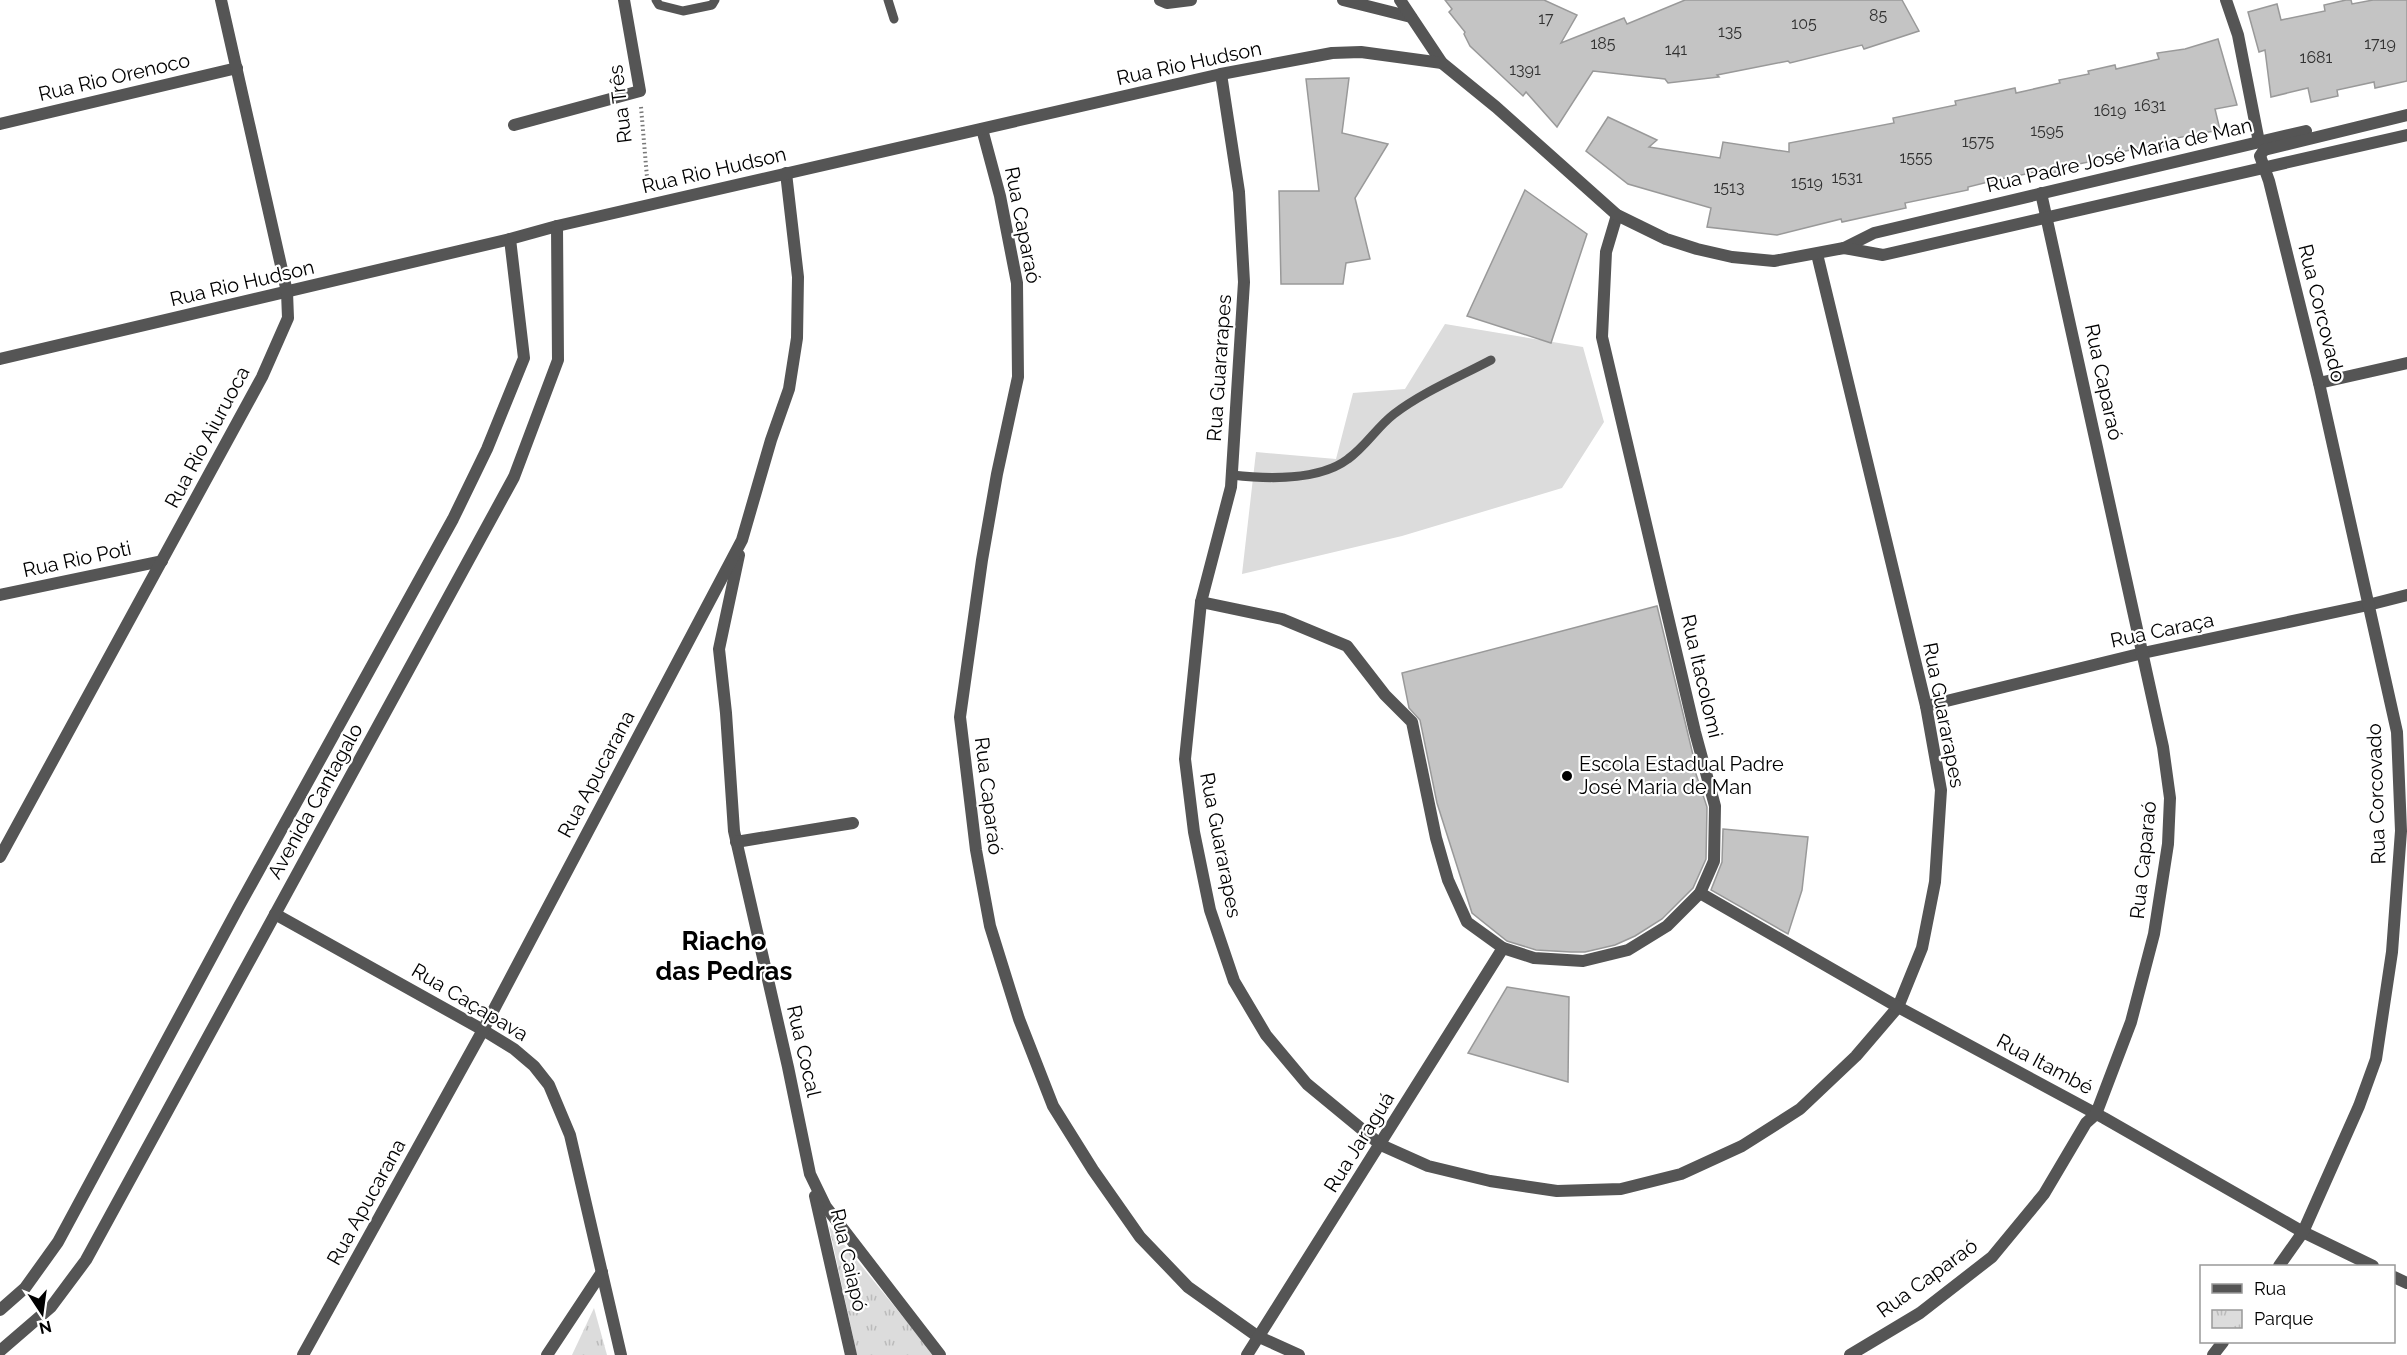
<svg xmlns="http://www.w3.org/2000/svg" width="2407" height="1355" font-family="Raleway,sans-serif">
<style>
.park{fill:url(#park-tufts)}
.pitch{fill:#dcdcdc}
.building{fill:#c4c4c4;stroke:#999;stroke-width:1.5}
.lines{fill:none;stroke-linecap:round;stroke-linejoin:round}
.path{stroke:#777;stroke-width:4;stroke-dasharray:1.5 3;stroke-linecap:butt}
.service{stroke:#555;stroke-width:9}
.pedestrian{stroke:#555;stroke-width:12}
.minor{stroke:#555;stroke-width:12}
.tertiary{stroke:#555;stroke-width:12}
.poi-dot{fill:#000;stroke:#fff;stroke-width:2}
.labels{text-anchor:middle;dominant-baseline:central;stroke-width:4.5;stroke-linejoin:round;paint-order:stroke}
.number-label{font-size:16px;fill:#313131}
.street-label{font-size:20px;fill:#000;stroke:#fff}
.poi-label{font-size:20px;fill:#000;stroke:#fff;text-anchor:start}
.district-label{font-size:26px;font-weight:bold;fill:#000;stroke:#fff}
</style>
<defs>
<pattern id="park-tufts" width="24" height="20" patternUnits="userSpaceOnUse" patternTransform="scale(1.5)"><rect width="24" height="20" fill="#dcdcdc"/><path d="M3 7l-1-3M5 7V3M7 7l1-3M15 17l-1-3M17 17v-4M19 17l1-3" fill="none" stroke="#bbb"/></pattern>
</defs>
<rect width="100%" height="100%" fill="#fff"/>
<!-- park -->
<g class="park">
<path d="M829 1226 934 1355H857Z"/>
<path d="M594 1308 607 1355H572Z"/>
</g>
<!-- pitch -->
<path class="pitch" d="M1445 324 1583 347 1604 422 1562 488 1402 536 1242 574 1256 452 1336 459 1353 393 1405 389Z"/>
<!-- building -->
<g class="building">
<path d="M1445 0H1544L1577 15 1561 43 1624 18 1627 24 1685 0H1902L1919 31 1864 49 1862 45 1790 63 1788 61 1717 75 1719 77 1668 83 1665 79 1593 71 1557 127 1526 92 1523 96 1470 46 1464 34 1465 32 1449 12 1452 9Z"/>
<path d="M2346 0H2351L2352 4 2373 0H2407V81L2375 88 2374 82 2337 90 2338 96 2311 102 2308 88 2271 97 2265 50 2259 52 2248 12 2277 4 2281 20 2325 11 2324 5Z"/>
<path d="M2218 39 2237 105 2215 109 2220 130 2171 139 2172 145 2145 150 2144 147 2103 156V159L2069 166V169L2043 175 2042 171 2000 179 1968 187V190L1905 203 1906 208 1842 222 1841 219 1777 235 1707 227 1711 208 1628 184 1586 151 1608 117 1657 140 1649 147 1720 158 1723 142 1789 152V143L1894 123 1893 118 1956 105 1955 101 1988 94 2015 88 2016 93 2060 83 2059 80 2089 74 2088 71 2115 65 2116 69 2159 59 2157 53 2185 49Z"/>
<path d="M1349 78 1342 133 1388 144 1355 198 1370 259 1346 263 1343 284H1281L1279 191H1319L1306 79Z"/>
<path d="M1525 190 1587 234 1551 343 1467 316Z"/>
<path d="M1657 606 1694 759 1693 765 1707 807 1706 859 1693 888 1662 919 1635 936 1615 945 1585 952H1571L1536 950 1507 941 1472 913 1437 803 1420 720 1409 708 1402 673Z"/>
<path d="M1723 829 1808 837 1802 890 1788 934 1711 890 1722 862Z"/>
<path d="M1507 987 1569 997 1568 1082 1468 1053Z"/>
</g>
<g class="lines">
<!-- path -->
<path class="path" d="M641 107 648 189"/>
<!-- service -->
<g class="service">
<path d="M656 0 659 5 683 11 712 5 715 0"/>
<path d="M888 0 894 19"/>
<path d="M1232 475C1266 479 1319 481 1348 459 1366 446 1377 427 1394 414 1423 392 1459 377 1491 360"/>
</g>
<!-- pedestrian -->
<g class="pedestrian">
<path d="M1160 0 1167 3 1191 0"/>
<path d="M1343 0 1411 17"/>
</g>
<!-- minor -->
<g class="minor">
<path d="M2226 0 2238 35 2259 142"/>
<path d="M1221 74 1239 192 1244 282 1231 487 1201 602 1185 759 1194 832 1210 910 1234 981 1266 1035 1307 1084 1381 1145 1428 1166 1490 1181 1557 1191 1621 1189 1681 1174 1742 1146 1800 1109 1856 1056 1898 1007 1922 948 1935 882 1941 790 1926 706 1817 254"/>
<path d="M0 124 237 68"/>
<path d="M514 125 640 91 624 0"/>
<path d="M982 129 1000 196 1017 283 1018 377 997 474 982 560 960 717 976 850 990 926 1019 1019 1053 1106 1093 1170 1140 1237 1188 1287 1257 1336 1299 1355"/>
<path d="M0 359 510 239"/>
<path d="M2319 383 2407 363"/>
<path d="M739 555 719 649 726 713 734 831 788 1067 810 1174 826 1207 940 1355"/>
<path d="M0 595 162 561"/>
<path d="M1201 602 1282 619 1347 646 1385 695 1412 722 1436 838 1448 880 1467 922 1503 948 1534 958 1583 961 1628 950 1667 926 1700 893 1714 861 1715 806 1695 732 1602 337 1606 252 1617 215"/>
<path d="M1926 706 2143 653 2368 605 2407 595"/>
<path d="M736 842 853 823"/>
<path d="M0 857 262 377 288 318 287 292 221 0"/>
<path d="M1700 893 1898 1007 2104 1118 2303 1232 2373 1266"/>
<path d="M275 914 483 1030 514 1049 534 1066 549 1085 570 1135 621 1355"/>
<path d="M815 1196 851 1355"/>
<path d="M2394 1277 2407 1283"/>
<path d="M303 1355 483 1030 742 540 771 440 789 389 797 338 798 277 786 173"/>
<path d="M547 1355 602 1272"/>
<path d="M1247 1355 1503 948"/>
<path d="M1850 1355 1920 1313 1992 1257 2044 1194 2086 1123 2096 1114 2131 1022 2154 934 2168 844 2170 798 2163 747 2041 193"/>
</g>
<!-- tertiary -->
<g class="tertiary">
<path d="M1400 0 1442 63 1496 107 1617 215 1666 239 1697 249 1732 257 1774 261 1844 248 1874 233 2306 131"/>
<path d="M1844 248 1883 255 2407 135"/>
<path d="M2279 1266 2303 1232 2359 1106 2376 1059 2392 952 2401 831 2397 732 2319 383 2269 181 2260 156 2264 150 2407 115"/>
<path d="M0 1310 25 1288 58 1242 238 908 453 519 487 449 524 358 510 239 557 226 1221 74 1332 53 1361 52 1442 63"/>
<path d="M0 1351 51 1307 86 1260 514 477 558 360 557 226"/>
<path d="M2213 1355 2223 1342"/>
</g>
</g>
<!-- markers -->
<circle class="poi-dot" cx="1567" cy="776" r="6"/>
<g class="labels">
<!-- number labels -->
<g class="number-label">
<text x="1878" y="15">85</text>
<text x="1546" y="18">17</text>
<text x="1804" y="23">105</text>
<text x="1730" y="31">135</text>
<text x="1603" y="43">185</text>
<text x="2380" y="43">1719</text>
<text x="1676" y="49">141</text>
<text x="2316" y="57">1681</text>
<text x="1525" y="69">1391</text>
<text x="2150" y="105">1631</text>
<text x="2110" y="110">1619</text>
<text x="2047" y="130">1595</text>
<text x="1978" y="141">1575</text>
<text x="1916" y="157">1555</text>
<text x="1847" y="177">1531</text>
<text x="1807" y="182">1519</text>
<text x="1729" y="187">1513</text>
</g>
<!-- street labels -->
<g class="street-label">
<text transform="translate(1189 63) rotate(-12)">Rua Rio Hudson</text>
<text transform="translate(114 77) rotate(-13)">Rua Rio Orenoco</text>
<text transform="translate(620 104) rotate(-97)">Rua Três</text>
<text transform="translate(2119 155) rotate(-13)">Rua Padre José Maria de Man</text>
<text transform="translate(714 170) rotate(-13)">Rua Rio Hudson</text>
<text transform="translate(1023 225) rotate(79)">Rua Caparaó</text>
<text transform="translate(242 283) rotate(-13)">Rua Rio Hudson</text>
<text transform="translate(2322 313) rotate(76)">Rua Corcovado</text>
<text transform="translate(1219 368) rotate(-86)">Rua Guararapes</text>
<text transform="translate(2104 382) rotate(78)">Rua Caparaó</text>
<text transform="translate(207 437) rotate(-62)">Rua Rio Aiuruoca</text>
<text transform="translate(77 559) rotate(-12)">Rua Rio Poti</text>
<text transform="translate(2162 630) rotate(-12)">Rua Caraça</text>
<text transform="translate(1702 676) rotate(77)">Rua Itacolomi</text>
<text transform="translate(1944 715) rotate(79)">Rua Guararapes</text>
<text transform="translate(596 774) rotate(-62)">Rua Apucarana</text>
<text transform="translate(2376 794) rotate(-92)">Rua Corcovado</text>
<text transform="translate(989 796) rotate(83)">Rua Caparaó</text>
<text transform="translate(315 801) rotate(-61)">Avenida Cantagalo</text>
<text transform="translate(1221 845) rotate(79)">Rua Guararapes</text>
<text transform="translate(2143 860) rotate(-84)">Rua Caparaó</text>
<text transform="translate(470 1002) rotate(31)">Rua Caçapava</text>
<text transform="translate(804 1051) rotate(77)">Rua Cocal</text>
<text transform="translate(2045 1064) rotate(28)">Rua Itambé</text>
<text transform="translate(1359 1142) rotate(-58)">Rua Jaraguá</text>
<text transform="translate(366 1202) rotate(-61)">Rua Apucarana</text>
<text transform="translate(849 1260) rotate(77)">Rua Caiapó</text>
<text transform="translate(1927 1278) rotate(-36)">Rua Caparaó</text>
</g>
<!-- poi labels -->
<g class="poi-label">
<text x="1579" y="764">Escola Estadual Padre<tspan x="1579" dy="23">José Maria de Man</tspan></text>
</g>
<!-- district labels -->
<g class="district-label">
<text x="724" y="941">Riacho<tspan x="724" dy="30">das Pedras</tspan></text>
</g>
</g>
<!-- legend -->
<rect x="2200" y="1265" width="195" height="78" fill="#ffffff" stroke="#999999" stroke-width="1.5"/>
<rect x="2212" y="1284" width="30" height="9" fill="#555555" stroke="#999999" stroke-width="1.5"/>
<text x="2254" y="1295" font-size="18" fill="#000000">Rua</text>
<rect x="2212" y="1310" width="30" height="18" fill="url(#park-tufts)" stroke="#999999" stroke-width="1.5"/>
<text x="2254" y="1325" font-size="18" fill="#000000">Parque</text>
<!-- north arrow -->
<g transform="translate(42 1313) rotate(167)" stroke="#ffffff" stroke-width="4.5" paint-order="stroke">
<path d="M0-4.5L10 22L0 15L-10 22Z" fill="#000000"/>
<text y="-9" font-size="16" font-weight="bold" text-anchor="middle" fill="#000000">N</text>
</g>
</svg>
